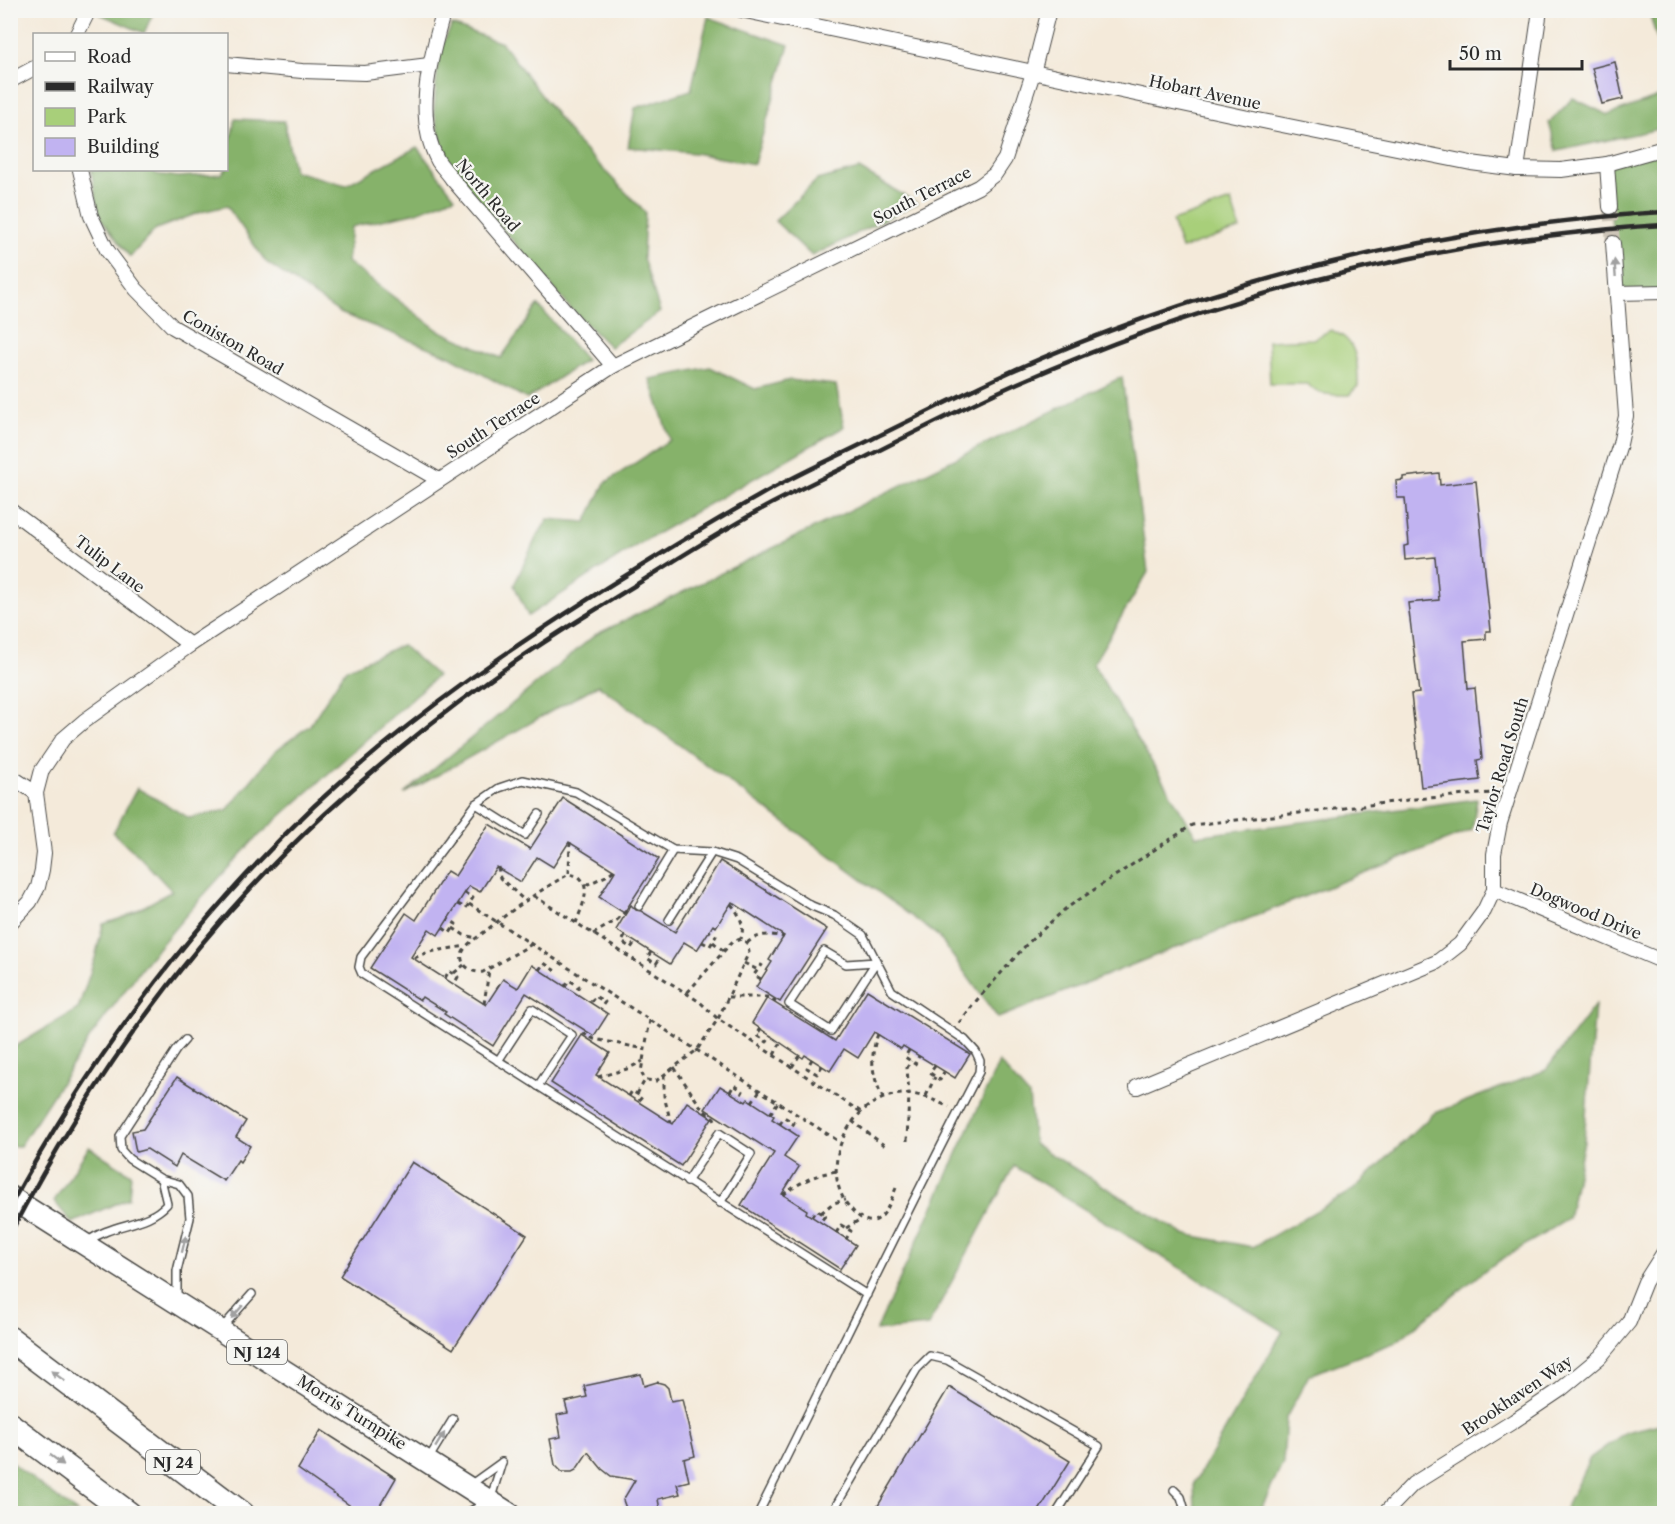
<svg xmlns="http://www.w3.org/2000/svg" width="1675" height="1524" font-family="'Libre Caslon Text',serif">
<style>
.green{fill:#a8cf7a;stroke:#6a7d52;stroke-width:1.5}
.forest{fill:#86b26a;stroke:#586e4a;stroke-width:1.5}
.building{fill:#c1b3f1}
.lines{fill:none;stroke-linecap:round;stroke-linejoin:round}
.minor-tunnel{stroke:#ccc4b7;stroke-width:14;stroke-dasharray:14 7;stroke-linecap:butt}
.service-casing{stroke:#494845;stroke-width:10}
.minor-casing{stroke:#494845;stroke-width:16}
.primary-casing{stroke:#494845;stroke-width:24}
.motorway-casing{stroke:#494845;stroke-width:27}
.path{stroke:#494845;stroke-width:3;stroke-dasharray:4.5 4.5;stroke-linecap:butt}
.service{stroke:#fff;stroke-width:7}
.minor{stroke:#fff;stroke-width:14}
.primary{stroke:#fff;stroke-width:21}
.motorway{stroke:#fff;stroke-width:24}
.rail{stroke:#2b2b2b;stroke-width:4.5}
.oneway{fill:#a0a0a0}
.labels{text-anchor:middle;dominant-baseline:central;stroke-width:4.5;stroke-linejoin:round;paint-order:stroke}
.shield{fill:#f6f6f2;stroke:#686867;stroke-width:1.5}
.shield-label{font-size:15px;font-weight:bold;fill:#2b2b2b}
.street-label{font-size:16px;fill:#2b2b2b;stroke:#f6f6f2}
</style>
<rect width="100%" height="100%" fill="#f6f6f2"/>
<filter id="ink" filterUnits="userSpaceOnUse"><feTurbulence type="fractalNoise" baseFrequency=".0167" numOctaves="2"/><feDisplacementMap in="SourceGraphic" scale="12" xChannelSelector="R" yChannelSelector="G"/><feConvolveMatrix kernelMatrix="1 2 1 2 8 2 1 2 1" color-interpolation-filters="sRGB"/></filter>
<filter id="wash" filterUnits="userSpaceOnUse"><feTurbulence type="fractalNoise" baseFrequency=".008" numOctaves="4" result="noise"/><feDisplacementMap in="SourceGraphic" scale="24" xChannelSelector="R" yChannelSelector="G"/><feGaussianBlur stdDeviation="1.35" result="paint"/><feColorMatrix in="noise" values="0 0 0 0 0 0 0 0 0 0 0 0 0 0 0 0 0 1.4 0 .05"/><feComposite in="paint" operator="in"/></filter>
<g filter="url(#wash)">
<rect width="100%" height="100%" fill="#f4eada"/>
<!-- green -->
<g class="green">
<path d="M1231 201 1240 229 1181 249 1172 221Z"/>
<path d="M1331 330C1335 332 1341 335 1345 338 1358 349 1358 371 1358 386L1349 395C1332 395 1320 396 1307 384H1270L1268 341 1313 339Z"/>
</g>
<!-- forest -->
<g class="forest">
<path d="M101 11V10L154 11 144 33 100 14Z"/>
<path d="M1649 11H1664V65Z"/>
<path d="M708 17 789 45 754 164 694 153 628 147 635 108 691 90Z"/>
<path d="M452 25 502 43 576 141 645 212 643 258 660 312 610 347 571 309 446 162 434 111 439 51Z"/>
<path d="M1664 95V128L1557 151 1549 123 1573 98 1608 115Z"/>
<path d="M235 119 284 121 294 171 346 185 417 147 455 197 417 212 351 227 347 262 438 330 501 358 538 305 586 360 527 399 450 356 340 313 266 262 227 206 201 212 156 229 130 257 99 216 91 170H154L156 174 178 177 222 174 224 170H226L227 157Z"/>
<path d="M1664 152V292L1617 293 1607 164Z"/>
<path d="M859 169 917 203 812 256 775 221 817 180Z"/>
<path d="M710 367 755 389 790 380 836 385 844 427 637 545 528 616 514 585 536 538 548 519 586 522 605 483 670 440 650 379Z"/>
<path d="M1122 377 1148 572 1093 664 1196 836 1477 799 1472 830 998 1018 938 936 598 685 404 794 595 635Z"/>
<path d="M402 645 437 676 252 842 200 899 147 961 91 1036 20 1146H11V1049L78 1009 95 958 103 924 125 917 172 891 138 855 113 833 137 788 189 818 227 810 275 751 310 725 346 669Z"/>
<path d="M1595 1005 1584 1141 1568 1219 1489 1267 1396 1342 1309 1375 1286 1418 1283 1463 1259 1513H1195L1194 1483 1283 1331 1014 1166 928 1326 876 1331 999 1062 1029 1096 1034 1144 1183 1234 1253 1247 1353 1190 1433 1114 1546 1070Z"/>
<path d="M89 1147 131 1174 129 1198 72 1223 54 1201Z"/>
<path d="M1664 1423V1508L1658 1514 1563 1513 1590 1458 1626 1432Z"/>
<path d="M11 1462 77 1513H11Z"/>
</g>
<g id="blocks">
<!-- building -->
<g class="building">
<path d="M1615 62 1623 99 1602 104 1592 68Z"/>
<path d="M1439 473 1440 485 1476 481 1491 631H1486V639L1464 641 1468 689 1475 688 1482 759 1477 760 1480 780 1421 787 1411 694 1419 693 1408 603 1439 600 1435 557 1405 560 1404 546 1409 545 1405 498H1397L1396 481 1403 480V477Z"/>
<path d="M563 798 659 859 624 913 599 897 615 871 569 842 553 867 537 857 521 882 496 867 480 892 469 886 438 935 429 929 411 957 486 1005 503 979 518 988 532 965 608 1014 594 1036 526 993 493 1046 444 1014 446 1012 422 997 420 1000 370 968 406 913 416 920 447 871 455 876 489 824 530 849Z"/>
<path d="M720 861 827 929 780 1002 756 987 772 962 769 960 784 936 732 902 716 927 713 925 697 950 684 942 670 964 616 930 631 905 636 910 641 911 675 932Z"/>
<path d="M867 990 970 1054 955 1078 903 1046 901 1049 874 1032 858 1058 844 1049 830 1071 805 1055 803 1058 752 1023 767 998 835 1041Z"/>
<path d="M582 1035 610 1053 596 1075 673 1124 687 1102 712 1118 681 1166 551 1083Z"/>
<path d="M177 1077 246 1121 236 1137 250 1146 240 1162 238 1160 224 1181 181 1155 175 1167 147 1149 136 1152 132 1131 143 1129Z"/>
<path d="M720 1086 746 1102 748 1099 774 1116 772 1119 798 1136 784 1157 799 1167 782 1194 807 1210 806 1213 856 1245 840 1269 741 1205 774 1153 705 1109Z"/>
<path d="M412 1162 527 1235 453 1349 340 1276Z"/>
<path d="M641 1374 644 1386 657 1382 664 1384 668 1388 671 1401 682 1399 695 1456 684 1459 689 1481 677 1484 680 1494 658 1499 660 1510 647 1514H628L623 1500 635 1480 611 1476 602 1469 588 1452 576 1470 572 1472H562L555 1465 550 1439 561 1437 557 1415 568 1413 565 1402 587 1397 584 1386Z"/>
<path d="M949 1387 1070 1461 1037 1514H873Z"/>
<path d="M321 1430 396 1478 375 1514H362L298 1469Z"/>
</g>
</g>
</g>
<g filter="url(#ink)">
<use href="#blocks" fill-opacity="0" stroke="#494845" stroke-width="1.5"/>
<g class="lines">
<!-- minor-tunnel -->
<path class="minor-tunnel" d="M1610 207 1613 243"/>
<!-- service casing -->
<g class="service-casing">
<g id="service">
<path d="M476 804 525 835 539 814"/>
<path d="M639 906 673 850"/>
<path d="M669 920 712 852"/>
<path d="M824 951 846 964 876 962 831 1031 789 1004Z"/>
<path d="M498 1061 532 1009 572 1035 538 1086"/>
<path d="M687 1182 719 1133 751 1154 720 1203"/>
<path d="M87 1242C113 1222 146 1227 167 1204L161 1179"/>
<path d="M177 1300V1271L190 1218 188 1196 179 1184 161 1179 129 1159 121 1150 120 1136 176 1050 185 1040"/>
<path d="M222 1328 252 1294"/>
<path d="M429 1458 453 1419"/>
<path d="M470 1485 502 1462"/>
<path d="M1174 1490 1181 1497 1186 1514"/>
<path d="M465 1514 490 1501 502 1462"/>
<path d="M758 1514C832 1366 903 1218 979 1072L980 1061 976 1052 965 1040 892 991 863 935 834 915 812 906 737 860 712 852 673 850 576 792 523 780 499 788 476 804 361 957 359 967 362 974 867 1295"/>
<path d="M831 1514 917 1369 930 1356 947 1360 1099 1446 1056 1514"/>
</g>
</g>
<!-- minor casing -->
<g class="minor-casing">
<g id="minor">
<path d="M444 10C431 57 413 115 438 161 442 167 448 173 452 179L613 366"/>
<path d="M741 10 1258 120 1471 163 1517 169 1561 170 1607 164 1664 148"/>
<path d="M77 34 89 10"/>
<path d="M226 64 302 71 365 73 429 65"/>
<path d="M10 81 34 68"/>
<path d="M1607 164 1610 207"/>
<path d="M1517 169 1540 10"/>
<path d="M80 170 91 216 107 250 136 289 173 327 439 480"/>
<path d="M1617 293 1664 292"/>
<path d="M10 510 190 645"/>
<path d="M10 776 36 793"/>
<path d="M1494 890 1664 962"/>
<path d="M10 923 30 902 38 887 42 870 44 853 36 793 42 770 63 739 84 721 190 645 613 366 978 187 995 174 1005 159 1033 73 1049 10"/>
<path d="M1137 1087 1437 962 1460 944 1484 911 1492 894 1494 890V854L1500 823 1620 444 1626 416 1613 243"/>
<path d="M1384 1514 1413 1484 1514 1421 1560 1390 1600 1357 1629 1322 1645 1282 1664 1252"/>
</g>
</g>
<!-- primary casing -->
<g class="primary-casing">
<path id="primary" d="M10 1197 510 1514"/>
</g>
<!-- motorway casing -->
<g class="motorway-casing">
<g id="motorway">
<path d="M10 1339 242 1514"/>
<path d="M10 1425 129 1514"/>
</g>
</g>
<!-- path -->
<g class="path">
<path d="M498 867 500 878 525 901"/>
<path d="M569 873 570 842"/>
<path d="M586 885 606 876 614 870"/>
<path d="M534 896 700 1002 718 1019 861 1112"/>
<path d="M458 904 466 908 473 898 465 893"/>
<path d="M469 904 840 1142"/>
<path d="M731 904C740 915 745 925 741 939"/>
<path d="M443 928 450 933 456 924 448 919"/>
<path d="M453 928 464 935 476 938"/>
<path d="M593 934 617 920 628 909"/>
<path d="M625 936 622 942 631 948 635 942"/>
<path d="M702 942 710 946 716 936 709 931"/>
<path d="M713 942 724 951"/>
<path d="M747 943C759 933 770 934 784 937"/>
<path d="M532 944 483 972C469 974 454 960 466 947 472 940 481 935 488 929 513 909 540 890 569 874L578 876C593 888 581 908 576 923"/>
<path d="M651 952 647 958 656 964 660 958"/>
<path d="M414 958 429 952 466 946"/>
<path d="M744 963 758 970"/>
<path d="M539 970 544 963 554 970 550 976"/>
<path d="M454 973 464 965"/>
<path d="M445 978 449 971 458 977 454 984"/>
<path d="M761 979 754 975 761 965 767 969"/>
<path d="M565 986 569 980 579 986 575 993"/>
<path d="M728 997H768L779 1004"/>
<path d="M591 1002 595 996 605 1002 600 1009"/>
<path d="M484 1004 489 970"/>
<path d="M650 1020 641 1072 645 1080 656 1081 697 1050 718 1019 749 952 747 943 741 939 732 942 687 993"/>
<path d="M959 1023 977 1000 1026 945 1065 909 1192 825 1354 807 1415 799 1493 793"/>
<path d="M761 1028 757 1035 767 1042 771 1035"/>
<path d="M583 1033 594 1039 645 1049"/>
<path d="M878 1034C869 1058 872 1076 883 1098"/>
<path d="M909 1050 905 1057 915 1064 919 1056"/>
<path d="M774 1055 780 1044"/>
<path d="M812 1059 807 1068 817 1074 822 1066"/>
<path d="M935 1066 930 1073 940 1080 944 1072"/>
<path d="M674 1067 703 1110 714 1118 716 1122"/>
<path d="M792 1067 799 1056"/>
<path d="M664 1075V1096L671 1123"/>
<path d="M598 1077 627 1069 643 1061"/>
<path d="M730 1092 734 1085 743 1091 739 1098"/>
<path d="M637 1094 645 1080"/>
<path d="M629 1096 632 1091 642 1097 638 1102"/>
<path d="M926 1096 935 1077"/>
<path d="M752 1102 760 1090"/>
<path d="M770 1114 778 1102"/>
<path d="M852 1121 885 1146"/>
<path d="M780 1124 784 1117 794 1123 789 1130"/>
<path d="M907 1141 909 1094 907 1068 911 1061"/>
<path d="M896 1188C892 1197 887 1214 878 1219 871 1224 863 1220 857 1215 810 1175 849 1090 910 1094 924 1095 936 1101 949 1107"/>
<path d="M783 1195C800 1182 816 1174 837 1171"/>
<path d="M821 1213 833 1203 845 1200"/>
<path d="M812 1216 816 1210 825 1216 820 1222"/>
<path d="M846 1228 861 1219"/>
<path d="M836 1233 841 1225 851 1231 846 1239"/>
</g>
<!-- service -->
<use href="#service" class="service"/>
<!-- minor -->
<use href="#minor" class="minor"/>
<!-- primary -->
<use href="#primary" class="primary"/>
<!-- motorway -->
<use href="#motorway" class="motorway"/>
<!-- rail -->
<g class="rail">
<path d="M10 1206C91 1058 192 922 314 806 412 714 524 638 638 568 678 543 718 519 759 496 797 474 837 457 876 437 921 415 966 392 1012 371 1174 299 1348 250 1524 226 1571 220 1618 214 1664 212"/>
<path d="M10 1234C91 1079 196 933 325 814 376 767 432 721 489 680 536 646 585 616 634 586 679 558 725 528 773 503 803 487 833 473 864 458 915 432 966 406 1018 383 1179 312 1350 263 1523 239 1570 233 1617 227 1664 225"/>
</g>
</g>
<!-- one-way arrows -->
<defs><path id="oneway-solid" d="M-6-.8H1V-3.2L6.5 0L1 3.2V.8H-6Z" transform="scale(1.5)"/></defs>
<g class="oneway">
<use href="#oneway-solid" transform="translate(1615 268) rotate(-94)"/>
<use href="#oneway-solid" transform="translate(184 1244) rotate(-76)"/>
<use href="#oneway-solid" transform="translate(237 1312) rotate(131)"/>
<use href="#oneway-solid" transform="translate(58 1376) rotate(-143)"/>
<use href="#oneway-solid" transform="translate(440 1440) rotate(-58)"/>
<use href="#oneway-solid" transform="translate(57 1460) rotate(37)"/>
</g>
</g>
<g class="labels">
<!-- shield labels -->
<g class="shield">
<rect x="227" y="1340" width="60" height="24" rx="4.5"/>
<rect x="146" y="1450" width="54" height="24" rx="4.5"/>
</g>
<g class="shield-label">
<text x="257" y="1352">NJ 124</text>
<text x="173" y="1462">NJ 24</text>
</g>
<!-- street labels -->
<g class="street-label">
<text transform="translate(1205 92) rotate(12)">Hobart Avenue</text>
<text transform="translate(488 195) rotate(50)">North Road</text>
<text transform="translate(922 195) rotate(-27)">South Terrace</text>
<text transform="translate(233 342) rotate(30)">Coniston Road</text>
<text transform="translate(493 425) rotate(-33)">South Terrace</text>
<text transform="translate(110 564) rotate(37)">Tulip Lane</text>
<text transform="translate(1502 765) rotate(-73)">Taylor Road South</text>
<text transform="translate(1586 911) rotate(23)">Dogwood Drive</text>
<text transform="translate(1517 1395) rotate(-34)">Brookhaven Way</text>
<text transform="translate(352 1412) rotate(32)">Morris Turnpike</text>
</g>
</g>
<!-- margin -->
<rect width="1675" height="1524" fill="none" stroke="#f6f6f2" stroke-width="36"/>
<!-- legend -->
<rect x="33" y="33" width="195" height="138" fill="#f6f6f2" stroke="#a5a5a2" stroke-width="1.5"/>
<rect x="45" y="52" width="30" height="9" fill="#ffffff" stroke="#a5a5a2" stroke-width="1.5"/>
<text x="87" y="63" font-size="18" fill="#2b2b2b">Road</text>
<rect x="45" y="82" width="30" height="9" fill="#2b2b2b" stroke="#a5a5a2" stroke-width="1.5"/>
<text x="87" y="93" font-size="18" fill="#2b2b2b">Railway</text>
<rect x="45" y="108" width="30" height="18" fill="#a8cf7a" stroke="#a5a5a2" stroke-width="1.5"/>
<text x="87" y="123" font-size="18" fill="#2b2b2b">Park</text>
<rect x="45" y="138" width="30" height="18" fill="#c1b3f1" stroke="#a5a5a2" stroke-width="1.5"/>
<text x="87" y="153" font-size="18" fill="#2b2b2b">Building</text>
<!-- scale -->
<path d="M1450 60v9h132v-9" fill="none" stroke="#2b2b2b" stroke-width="3"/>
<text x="1459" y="60" font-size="18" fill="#2b2b2b" stroke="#f6f6f2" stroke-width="4.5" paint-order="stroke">50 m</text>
</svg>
